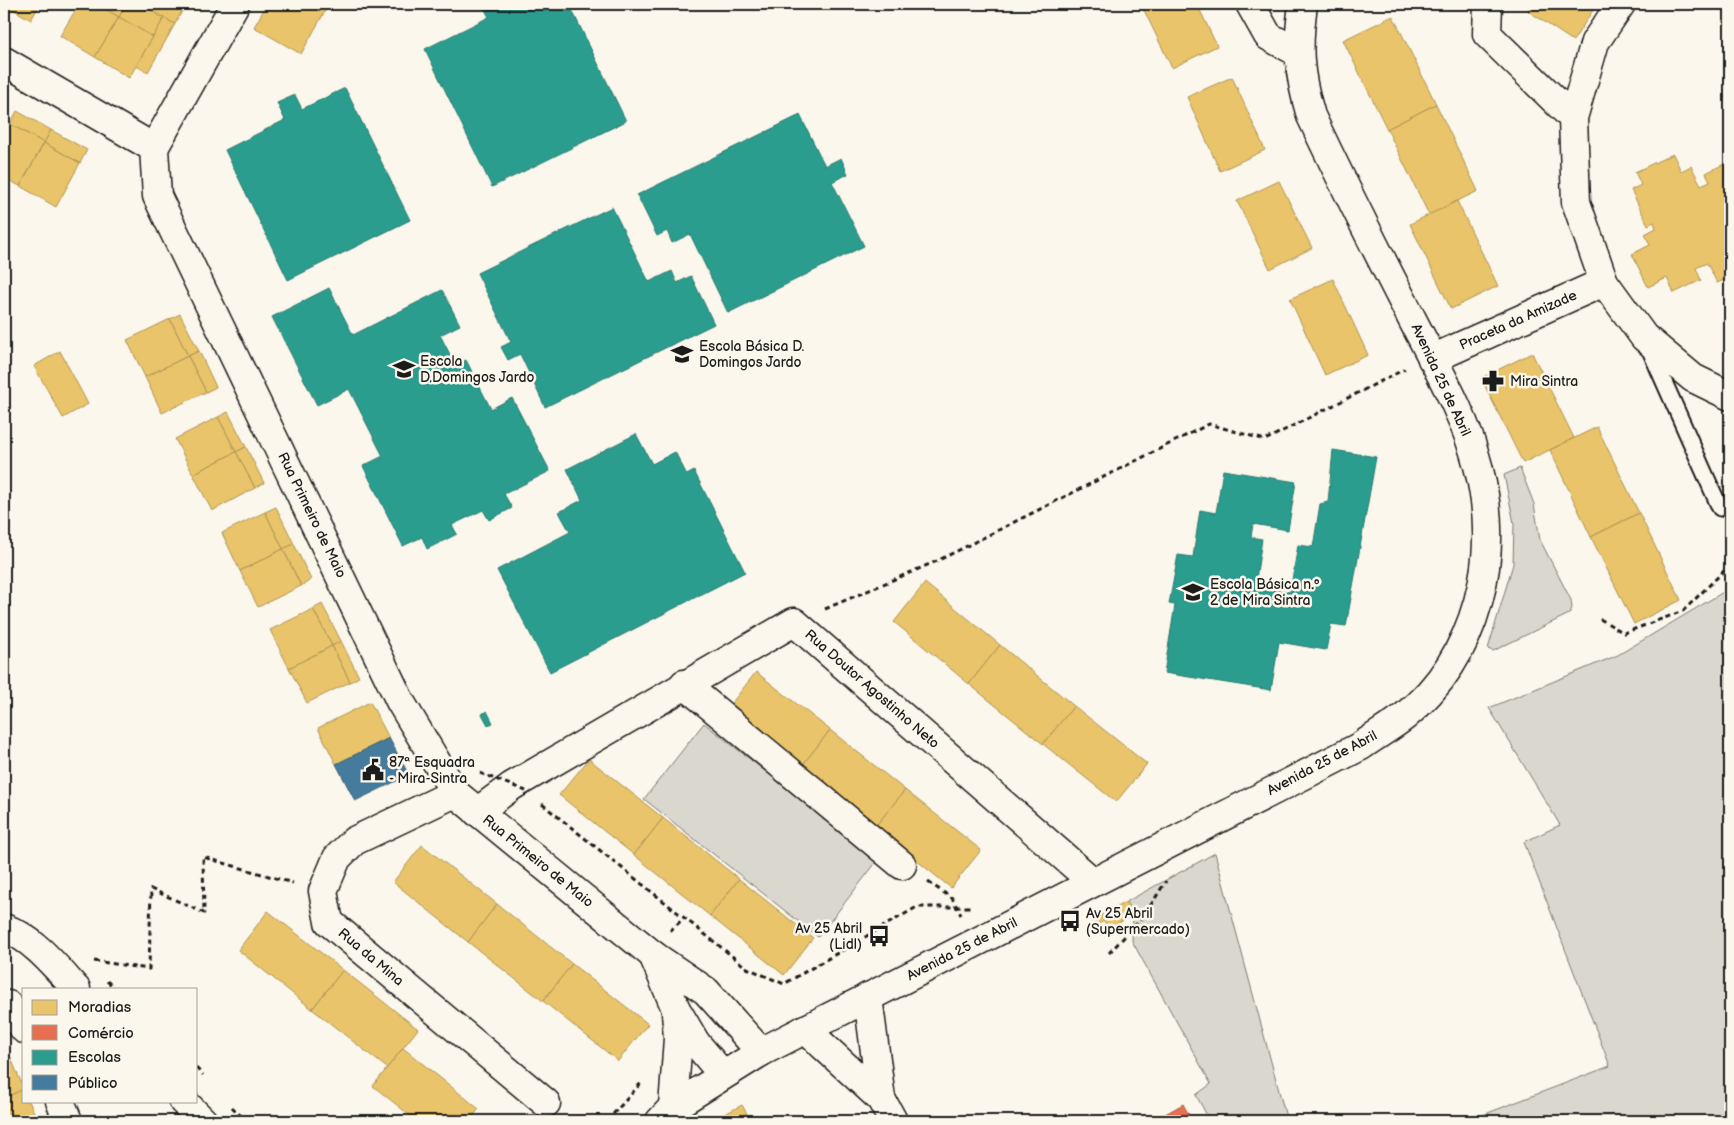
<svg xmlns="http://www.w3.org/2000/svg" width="1734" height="1125" font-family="'Balsamiq Sans',sans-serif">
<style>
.green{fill:#dad7ce;stroke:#7b7a75}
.homes{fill:#e9c46a;stroke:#ac9253}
.shops{fill:#e76f51;stroke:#aa5641}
.schools{fill:#2a9d8f;stroke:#26766c}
.public{fill:#457b9d;stroke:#395e76}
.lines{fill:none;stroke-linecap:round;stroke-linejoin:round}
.lane-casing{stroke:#1c1c1c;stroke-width:19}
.street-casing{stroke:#1c1c1c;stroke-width:31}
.secondary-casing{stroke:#1c1c1c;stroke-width:31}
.path{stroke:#1c1c1c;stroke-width:3;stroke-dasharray:5 4;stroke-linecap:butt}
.lane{stroke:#fbf7ec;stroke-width:15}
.street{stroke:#fbf7ec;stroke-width:28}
.secondary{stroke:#fbf7ec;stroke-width:28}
.path-bridge{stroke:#1c1c1c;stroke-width:3;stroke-dasharray:5 4;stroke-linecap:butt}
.labels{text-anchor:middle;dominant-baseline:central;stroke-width:5;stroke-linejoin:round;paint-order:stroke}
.street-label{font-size:14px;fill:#1c1c1c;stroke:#fbf7ec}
.poi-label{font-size:14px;fill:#1c1c1c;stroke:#fbf7ec;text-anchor:start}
</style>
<rect width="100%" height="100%" fill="#fbf7ec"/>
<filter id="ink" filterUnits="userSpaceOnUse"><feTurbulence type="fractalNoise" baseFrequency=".02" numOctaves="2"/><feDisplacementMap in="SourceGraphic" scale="10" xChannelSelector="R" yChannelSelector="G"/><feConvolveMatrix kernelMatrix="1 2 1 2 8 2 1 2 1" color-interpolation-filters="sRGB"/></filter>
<g filter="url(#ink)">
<!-- green -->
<g class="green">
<path d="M1520 468 1534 504 1540 540 1571 600 1572 608 1569 614 1493 651 1488 649 1513 564 1514 523 1504 475Z"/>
<path d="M1730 588V1121H1467L1610 1066 1524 842 1560 825 1489 708 1618 655Z"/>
<path d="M704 723 878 860 818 937 644 799Z"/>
<path d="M1215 853 1287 1121H1210L1196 1095 1211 1084 1132 941 1133 915 1126 902Z"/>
</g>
<!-- homes -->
<g class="homes">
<path d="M4 4H40L31 20Z"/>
<path d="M79 4H97L119 17 95 57 60 36Z"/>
<path d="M97 4H127L119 17Z"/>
<path d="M127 4H140L164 18 153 37 119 17Z"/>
<path d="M140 4H186L175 24Z"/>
<path d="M267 4H329L301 54 254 27Z"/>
<path d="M1141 4H1197L1217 46 1172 68Z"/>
<path d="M1532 4H1597L1573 41 1528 11Z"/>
<path d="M1393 16 1436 104 1387 129 1343 40Z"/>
<path d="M119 17 153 37 129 78 95 57Z"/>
<path d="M164 18 175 24 148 72 136 66Z"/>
<path d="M1232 77 1265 150 1220 171 1187 97Z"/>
<path d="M1436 104 1478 191 1429 215 1387 129Z"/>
<path d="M17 111 51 130 44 143 10 124Z"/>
<path d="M10 124 44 143 20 186 4 178V135Z"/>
<path d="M51 130 87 150 80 163 44 143Z"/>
<path d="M44 143 80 163 56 207 20 186Z"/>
<path d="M1673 154 1681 171 1691 166 1701 185 1710 181 1706 173 1730 161V295L1724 280 1717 283 1707 263 1696 268 1701 280 1674 293 1667 278 1648 287 1632 254 1650 245 1645 234 1656 228 1654 222 1648 225 1631 190 1641 185 1635 172Z"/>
<path d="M1279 181 1312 248 1270 269 1237 201Z"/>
<path d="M1457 201 1498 286 1451 309 1410 224Z"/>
<path d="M1333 279 1368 355 1325 375 1290 299Z"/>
<path d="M180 314 199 351 188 356 170 319Z"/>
<path d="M170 319 188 356 145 377 127 340Z"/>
<path d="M60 351 88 404 63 418 34 366Z"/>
<path d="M199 351 216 387 206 392 188 356Z"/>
<path d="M1532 353 1574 438 1523 463 1481 378Z"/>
<path d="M188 356 206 392 162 413 145 377Z"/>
<path d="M228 412 246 447 236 452 218 417Z"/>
<path d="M218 417 236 452 193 474 175 439Z"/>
<path d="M1597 427 1639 513 1591 537 1550 450Z"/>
<path d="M246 447 264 483 255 488 236 452Z"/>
<path d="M236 452 255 488 212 511 193 474Z"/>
<path d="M276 507 294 544 283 549 265 512Z"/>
<path d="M265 512 283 549 240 571 222 533Z"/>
<path d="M1639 513 1681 600 1634 624 1591 537Z"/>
<path d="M294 544 311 580 301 586 283 549Z"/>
<path d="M283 549 301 586 258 607 240 571Z"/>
<path d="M925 583 1000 645 969 684 894 622Z"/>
<path d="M322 604 341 641 332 646 313 609Z"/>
<path d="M313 609 332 646 289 668 270 630Z"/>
<path d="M341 641 359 677 350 682 332 646Z"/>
<path d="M1000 645 1074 706 1043 744 969 684Z"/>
<path d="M332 646 350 682 307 703 289 668Z"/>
<path d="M756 672 830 730 801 767 727 709Z"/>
<path d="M370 702 389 738 336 764 318 728Z"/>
<path d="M1074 706 1147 764 1116 802 1043 744Z"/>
<path d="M830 730 905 790 875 827 801 767Z"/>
<path d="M589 759 663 818 634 855 559 795Z"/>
<path d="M905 790 981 850 951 888 875 827Z"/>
<path d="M663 818 739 879 710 916 634 855Z"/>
<path d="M422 845 497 904 468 942 393 882Z"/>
<path d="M739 879 813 938 784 975 710 916Z"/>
<path d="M1126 902 1133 915 1108 929 1101 915Z"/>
<path d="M497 904 572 964 543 1001 468 942Z"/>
<path d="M268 911 343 970 312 1009 238 950Z"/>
<path d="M1101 915 1104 921 1095 926 1091 920Z"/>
<path d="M572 964 648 1024 618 1061 543 1001Z"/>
<path d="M343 970 418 1029 387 1068 312 1009Z"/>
<path d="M4 1042 24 1089 4 1098Z"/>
<path d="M403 1048 479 1109 469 1121H417L373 1086Z"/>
<path d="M24 1089V1101H29L38 1121H4V1098Z"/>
<path d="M742 1105 751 1121H724L721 1116Z"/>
</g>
<!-- shops -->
<path class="shops" d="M1183 1104 1192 1121H1153Z"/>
<!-- schools -->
<g class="schools">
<path d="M482 4H500L502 7 508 4H569L626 121 492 187 425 49 489 17Z"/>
<path d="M345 88 410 220 288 280 225 150 285 120 277 103 295 95 302 109Z"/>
<path d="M800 115 825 166 841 158 848 174 832 182 864 246 728 313 690 234 672 243 667 231 657 236 637 195Z"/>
<path d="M612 207 649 282 672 271 677 283 691 276 714 324 545 407 520 354 508 360 501 347 511 342 477 273Z"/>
<path d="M329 288 353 335 442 290 460 325 440 335 456 366 466 360 491 409 512 398 550 471 504 494 512 508 489 520 483 510 452 525 457 534 427 549 422 537 403 546 363 466 383 456 349 389 317 405 272 317Z"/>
<path d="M636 434 652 464 675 452 687 475 694 471 745 572 550 672 497 570 570 532 559 512 582 500 567 469Z"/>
<path d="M1333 450 1376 457 1346 626 1331 624 1326 650 1279 642 1271 690 1164 673 1175 605 1169 604 1178 555 1193 557 1200 510 1216 513 1223 470 1296 482 1288 530 1253 524 1251 537 1262 539 1255 586 1290 592 1298 545 1313 547 1320 504 1328 502Z"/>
<path d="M487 711 493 723 488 725 482 714Z"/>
</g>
<!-- public -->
<path class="public" d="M389 738 409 775 355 801 336 764Z"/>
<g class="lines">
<!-- lane casing -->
<g class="lane-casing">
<path id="lane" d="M1649 348 1720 508"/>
</g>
<!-- street casing -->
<g class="street-casing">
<g id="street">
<path d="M1250 4 1268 36 1299 53"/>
<path d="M1488 4 1487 34 1573 118"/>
<path d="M1621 4 1595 42 1573 118 1576 202 1604 282 1644 337 1693 378 1730 396"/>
<path d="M4 61 154 148"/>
<path d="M1432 359 1604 282"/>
<path d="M684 684 902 865"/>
<path d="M455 793 354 841 337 858 323 891 329 922 546 1103"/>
<path d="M477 812 512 786 794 622 1093 882"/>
<path d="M868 997 881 1099"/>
<path d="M8 1005 24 1029"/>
<path d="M805 1029 881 1099 893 1121"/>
<path d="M60 1101 68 1121"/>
</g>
</g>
<!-- secondary casing -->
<g class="secondary-casing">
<g id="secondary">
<path d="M235 4 154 148 157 196 400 701 455 793 653 955 706 991 761 1052"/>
<path d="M4 928C32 937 56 967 76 989"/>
<path d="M653 955 676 1009 696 1043 723 1075"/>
<path d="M183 1101 203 1121"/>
<path d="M673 1107 678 1038 676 1013"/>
<path d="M660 1121 673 1107 761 1052 1361 746C1375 736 1391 727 1405 716 1478 656 1502 556 1478 466 1465 415 1436 366 1412 319 1377 251 1343 184 1311 116 1298 72 1297 49 1303 4"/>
</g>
</g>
<!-- path -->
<g class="path">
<path d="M825 609 937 561 1209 424 1265 440 1405 369"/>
<path d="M1600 619 1624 633 1683 611 1730 565"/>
<path d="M542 804 747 968 784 984 917 907H971"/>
<path d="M928 882 952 898 961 915"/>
<path d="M670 931 684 918"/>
<path d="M1109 953 1144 916 1166 881"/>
<path d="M94 961 149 969 151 889 204 913 203 857 293 883"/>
<path d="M107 981 115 989"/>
<path d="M196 1068 203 1075"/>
<path d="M232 1107 246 1121"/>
<path d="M607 1121 643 1081"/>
</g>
<!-- lane -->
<use href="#lane" class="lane"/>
<!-- street -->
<use href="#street" class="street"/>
<!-- secondary -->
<use href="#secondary" class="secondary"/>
<!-- path-bridge -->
<path class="path-bridge" d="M480 773 526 791"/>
</g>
</g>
<!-- icons -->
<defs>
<g id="school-bare" transform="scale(1.725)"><path d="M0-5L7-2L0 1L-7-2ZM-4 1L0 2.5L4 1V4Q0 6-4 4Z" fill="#1c1c1c" stroke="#fbf7ec" stroke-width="2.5" paint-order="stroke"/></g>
<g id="pharmacy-bare" transform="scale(1.725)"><path d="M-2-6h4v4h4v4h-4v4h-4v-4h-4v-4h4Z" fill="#1c1c1c" stroke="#fbf7ec" stroke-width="2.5" paint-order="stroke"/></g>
<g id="civic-bare" transform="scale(1.725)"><path d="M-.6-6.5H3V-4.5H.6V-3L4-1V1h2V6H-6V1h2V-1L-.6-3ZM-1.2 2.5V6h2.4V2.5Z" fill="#1c1c1c" stroke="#fbf7ec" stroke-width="2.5" paint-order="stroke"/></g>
<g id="bus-bare" transform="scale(1.725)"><path d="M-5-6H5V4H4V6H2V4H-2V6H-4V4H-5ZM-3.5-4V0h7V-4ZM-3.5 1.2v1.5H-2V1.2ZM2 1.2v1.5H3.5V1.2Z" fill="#1c1c1c" stroke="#fbf7ec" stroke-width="2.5" paint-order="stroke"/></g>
</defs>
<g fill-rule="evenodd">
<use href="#school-bare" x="682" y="354"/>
<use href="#school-bare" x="404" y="369"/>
<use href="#pharmacy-bare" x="1493" y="381"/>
<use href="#school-bare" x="1193" y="592"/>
<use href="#civic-bare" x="373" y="770"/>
<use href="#bus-bare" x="1070" y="921"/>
<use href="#bus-bare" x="879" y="936"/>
</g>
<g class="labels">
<!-- street labels -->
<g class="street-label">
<text transform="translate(1518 320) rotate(-24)">Praceta da Amizade</text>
<text transform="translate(1441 380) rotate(65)">Avenida 25 de Abril</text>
<text transform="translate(312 515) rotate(64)">Rua Primeiro de Maio</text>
<text transform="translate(872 689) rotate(41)">Rua Doutor Agostinho Neto</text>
<text transform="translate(1322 763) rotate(-28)">Avenida 25 de Abril</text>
<text transform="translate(538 861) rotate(39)">Rua Primeiro de Maio</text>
<text transform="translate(962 949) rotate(-27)">Avenida 25 de Abril</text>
<text transform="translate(371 957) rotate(40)">Rua da Mina</text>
</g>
<!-- poi labels -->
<g class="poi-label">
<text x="699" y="346">Escola Básica D.<tspan x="699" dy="16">Domingos Jardo</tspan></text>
<text x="420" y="361">Escola<tspan x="420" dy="16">D.Domingos Jardo</tspan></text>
<text x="1510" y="381">Mira Sintra</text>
<text x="1210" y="584">Escola Básica n.º<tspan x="1210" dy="16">2 de Mira Sintra</tspan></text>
<text x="389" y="762">87ª Esquadra<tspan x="389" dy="16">- Mira-Sintra</tspan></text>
<text x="1086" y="913">Av 25 Abril<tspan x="1086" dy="16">(Supermercado)</tspan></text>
<text x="862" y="928" text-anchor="end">Av 25 Abril<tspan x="862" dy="16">(Lidl)</tspan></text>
</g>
</g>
<!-- margin -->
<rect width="1734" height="1125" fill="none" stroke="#fbf7ec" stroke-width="20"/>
<rect x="10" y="10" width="1714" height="1105" fill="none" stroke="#1c1c1c" stroke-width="2" filter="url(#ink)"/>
<!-- legend -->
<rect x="22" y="988" width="175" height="115" fill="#fbf7ec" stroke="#a29f99"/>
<rect x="32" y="1000" width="25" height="15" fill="#e9c46a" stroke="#a29f99"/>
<text x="68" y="1012" font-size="15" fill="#1c1c1c">Moradias</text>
<rect x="32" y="1025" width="25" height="15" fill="#e76f51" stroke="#a29f99"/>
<text x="68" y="1038" font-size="15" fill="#1c1c1c">Comércio</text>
<rect x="32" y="1050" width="25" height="15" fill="#2a9d8f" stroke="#a29f99"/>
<text x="68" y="1062" font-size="15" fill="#1c1c1c">Escolas</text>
<rect x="32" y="1075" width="25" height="15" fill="#457b9d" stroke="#a29f99"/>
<text x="68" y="1088" font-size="15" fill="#1c1c1c">Público</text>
</svg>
